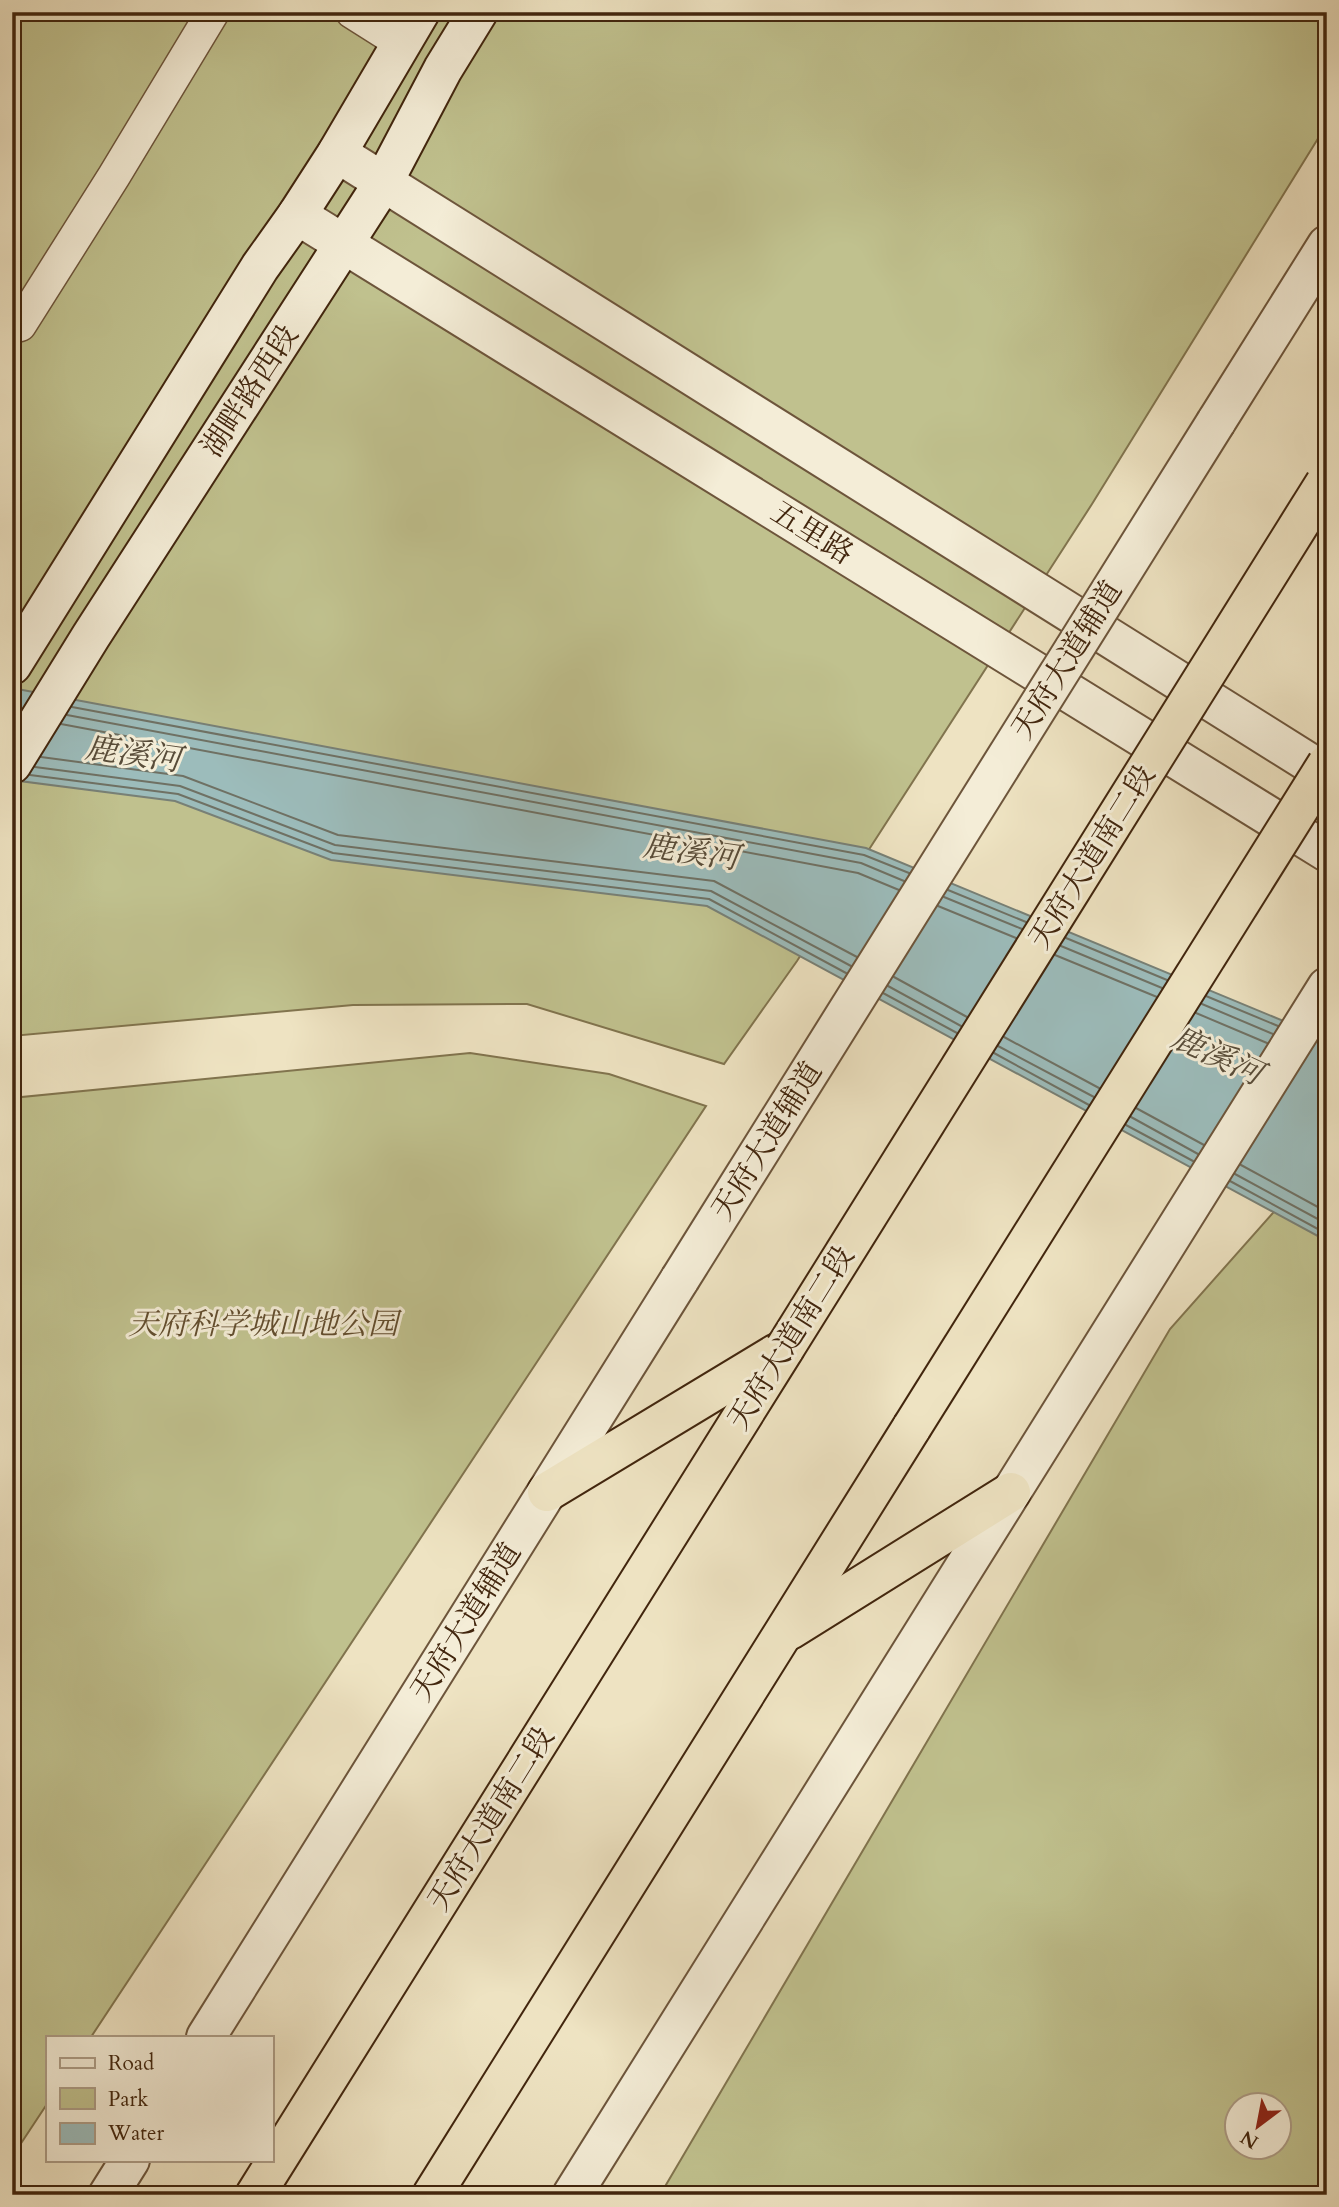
<svg xmlns="http://www.w3.org/2000/svg" width="1339" height="2207" font-family="Cardo,'Noto Serif SC',serif">
<style>
.green{fill:#c0c18e;stroke:#81744e;stroke-width:2;fill-rule:evenodd}
.water{fill:#9cbcbb;stroke:#788076;stroke-width:2}
.lines{fill:none;stroke-linecap:round;stroke-linejoin:round}
.shore{stroke:#6f7164;stroke-width:2}
.pedestrian-casing{stroke:#6d553b;stroke-width:35}
.tertiary-casing{stroke:#6d553b;stroke-width:42}
.secondary-casing{stroke:#42260e;stroke-width:42}
.trunk-casing{stroke:#42260e;stroke-width:42}
.pedestrian{stroke:#f4edd7;stroke-width:32}
.tertiary{stroke:#f4edd7;stroke-width:38}
.secondary{stroke:#f4edd7;stroke-width:38}
.trunk{stroke:#eee3c2;stroke-width:38}
.tertiary-bridge-casing{stroke:#6d553b;stroke-width:42;stroke-linecap:butt}
.trunk-bridge-casing{stroke:#42260e;stroke-width:42;stroke-linecap:butt}
.tertiary-bridge{stroke:#f4edd7;stroke-width:38}
.trunk-bridge{stroke:#eee3c2;stroke-width:38}
.labels{text-anchor:middle;dominant-baseline:central;stroke-width:6;stroke-linejoin:round;paint-order:stroke}
.street-label{font-size:30px;fill:#42260e;stroke:#f4edd7}
.park-label{font-size:30px;font-style:italic;fill:#624d2e;stroke:#f4edd7}
.water-label{font-size:32px;font-style:italic;fill:#584c39;stroke:#f4edd7}
</style>
<rect width="100%" height="100%" fill="#eee3c2"/>
<filter id="stains"><feTurbulence type="fractalNoise" baseFrequency=".00286" numOctaves="4"/><feColorMatrix values="0 0 0 0 .2 0 0 0 0 .09 0 0 0 0 .02 0 0 0 .5 -.17"/></filter>
<radialGradient id="worn" r=".72"><stop offset=".6" stop-color="#630" stop-opacity="0"/><stop offset="1" stop-color="#630" stop-opacity=".3"/></radialGradient>
<!-- green -->
<g class="green">
<path d="M12 12H1327V124L1092 504 797 961 724 1064 527 1004 353 1005 12 1036Z"/>
<path d="M470 1053 609 1074 706 1106 91 2037H47V2104L12 2157V1098Z"/>
<path d="M1327 1152V2195H660L1170 1329ZM1238 2106H1280V2148H1238Z"/>
</g>
<!-- water -->
<path class="water" d="M12 688 866 848 1327 1039V1241L707 906 331 860 175 801 12 780Z"/>
<g class="lines">
<!-- shore -->
<g class="shore">
<path d="M72 707 864 855 909 873"/>
<path d="M67 715 861 863 904 881"/>
<path d="M61 724 858 873 899 890"/>
<path d="M41 757 183 776 338 835 714 881 857 957"/>
<path d="M35 767 180 786 335 845 711 891 851 966"/>
<path d="M30 775 178 794 333 853 709 899 846 973"/>
<path d="M948 890 1026 922"/>
<path d="M944 897 1022 929"/>
<path d="M938 906 1016 938"/>
<path d="M1066 938 1167 980"/>
<path d="M1061 946 1162 988"/>
<path d="M1055 955 1157 997"/>
<path d="M894 977 967 1017"/>
<path d="M888 986 961 1026"/>
<path d="M883 993 957 1033"/>
<path d="M1206 996 1278 1026"/>
<path d="M1202 1004 1273 1034"/>
<path d="M1196 1013 1267 1043"/>
<path d="M1004 1037 1099 1088"/>
<path d="M998 1046 1094 1097"/>
<path d="M994 1053 1089 1105"/>
<path d="M1136 1108 1204 1145"/>
<path d="M1131 1117 1198 1154"/>
<path d="M1126 1125 1193 1161"/>
<path d="M1241 1165 1327 1212"/>
<path d="M1235 1174 1327 1224"/>
<path d="M1230 1181 1327 1234"/>
</g>
<!-- pedestrian casing -->
<g class="pedestrian-casing">
<g id="pedestrian">
<path d="M352 12 401 43"/>
<path d="M12 327 20 325 114 176 213 12"/>
</g>
</g>
<!-- tertiary casing -->
<g class="tertiary-casing">
<g id="tertiary">
<path d="M337 153 1327 774"/>
<path d="M297 215 1327 852"/>
<path d="M1216 422 1327 245"/>
<path d="M206 2037 680 1279"/>
<path d="M108 2195 130 2160"/>
<path d="M572 2195 1327 987"/>
</g>
</g>
<!-- secondary casing -->
<g class="secondary-casing">
<g id="secondary">
<path d="M12 665 260 267 297 215 337 153 420 12"/>
<path d="M12 764 91 636 383 183 443 69 478 12"/>
</g>
</g>
<!-- trunk casing -->
<g class="trunk-casing">
<g id="trunk">
<path d="M547 1492 777 1353"/>
<path d="M790 1630 1011 1492"/>
<path d="M255 2195 785 1348"/>
<path d="M432 2195 912 1427"/>
</g>
</g>
<!-- pedestrian -->
<use href="#pedestrian" class="pedestrian"/>
<!-- tertiary -->
<use href="#tertiary" class="tertiary"/>
<!-- secondary -->
<use href="#secondary" class="secondary"/>
<!-- trunk -->
<use href="#trunk" class="trunk"/>
<!-- tertiary-bridge casing -->
<g class="tertiary-bridge-casing">
<path id="tertiary-bridge" d="M680 1279 1216 422"/>
</g>
<!-- trunk-bridge casing -->
<g class="trunk-bridge-casing">
<g id="trunk-bridge">
<path d="M785 1348 1325 483"/>
<path d="M912 1427 1327 764"/>
</g>
</g>
<!-- tertiary-bridge -->
<use href="#tertiary-bridge" class="tertiary-bridge"/>
<!-- trunk-bridge -->
<use href="#trunk-bridge" class="trunk-bridge"/>
</g>
<g class="labels">
<!-- street labels -->
<g class="street-label">
<text transform="translate(250 391) rotate(-57)">湖畔路西段</text>
<text transform="translate(812 533) rotate(32)">五里路</text>
<text transform="translate(1067 660) rotate(-58)">天府大道辅道</text>
<text transform="translate(1092 857) rotate(-58)">天府大道南二段</text>
<text transform="translate(767 1141) rotate(-58)">天府大道辅道</text>
<text transform="translate(791 1338) rotate(-58)">天府大道南二段</text>
<text transform="translate(466 1622) rotate(-58)">天府大道辅道</text>
<text transform="translate(491 1819) rotate(-58)">天府大道南二段</text>
</g>
<!-- park labels -->
<g class="park-label">
<text x="263" y="1324">天府科学城山地公园</text>
</g>
<!-- water labels -->
<g class="water-label">
<text transform="translate(133 754) rotate(8)">鹿溪河</text>
<text transform="translate(691 852) rotate(8)">鹿溪河</text>
<text transform="translate(1217 1056) rotate(25)">鹿溪河</text>
</g>
</g>
<!-- margin -->
<rect width="1339" height="2207" fill="none" stroke="#eee3c2" stroke-width="42"/>
<rect x="14" y="14" width="1311" height="2179" fill="none" stroke="#42260e" stroke-width="3.5"/>
<rect x="21" y="21" width="1297" height="2165" fill="none" stroke="#42260e" stroke-width="2"/>
<!-- legend -->
<rect x="46" y="2036" width="228" height="126" fill="#f4edd7" stroke="#ad9d87" stroke-width="2"/>
<rect x="60" y="2058" width="35" height="10" fill="#f4edd7" stroke="#ad9d87" stroke-width="2"/>
<text x="108" y="2070" font-size="21" fill="#42260e">Road</text>
<rect x="60" y="2088" width="35" height="21" fill="#c0c18e" stroke="#ad9d87" stroke-width="2"/>
<text x="108" y="2106" font-size="21" fill="#42260e">Park</text>
<rect x="60" y="2123" width="35" height="21" fill="#9cbcbb" stroke="#ad9d87" stroke-width="2"/>
<text x="108" y="2140" font-size="21" fill="#42260e">Water</text>
<!-- north arrow -->
<g transform="translate(1258 2126) rotate(212)"><circle r="33" fill="#f4edd7" stroke="#ad9d87" stroke-width="2"/>
<path d="M0-5L12 26L0 18L-12 26Z" fill="#8f2418"/>
<text y="-10" font-size="19" font-weight="bold" text-anchor="middle" fill="#42260e">N</text>
</g>
<rect width="100%" height="100%" filter="url(#stains)"/>
<rect width="100%" height="100%" fill="url(#worn)"/>
</svg>
